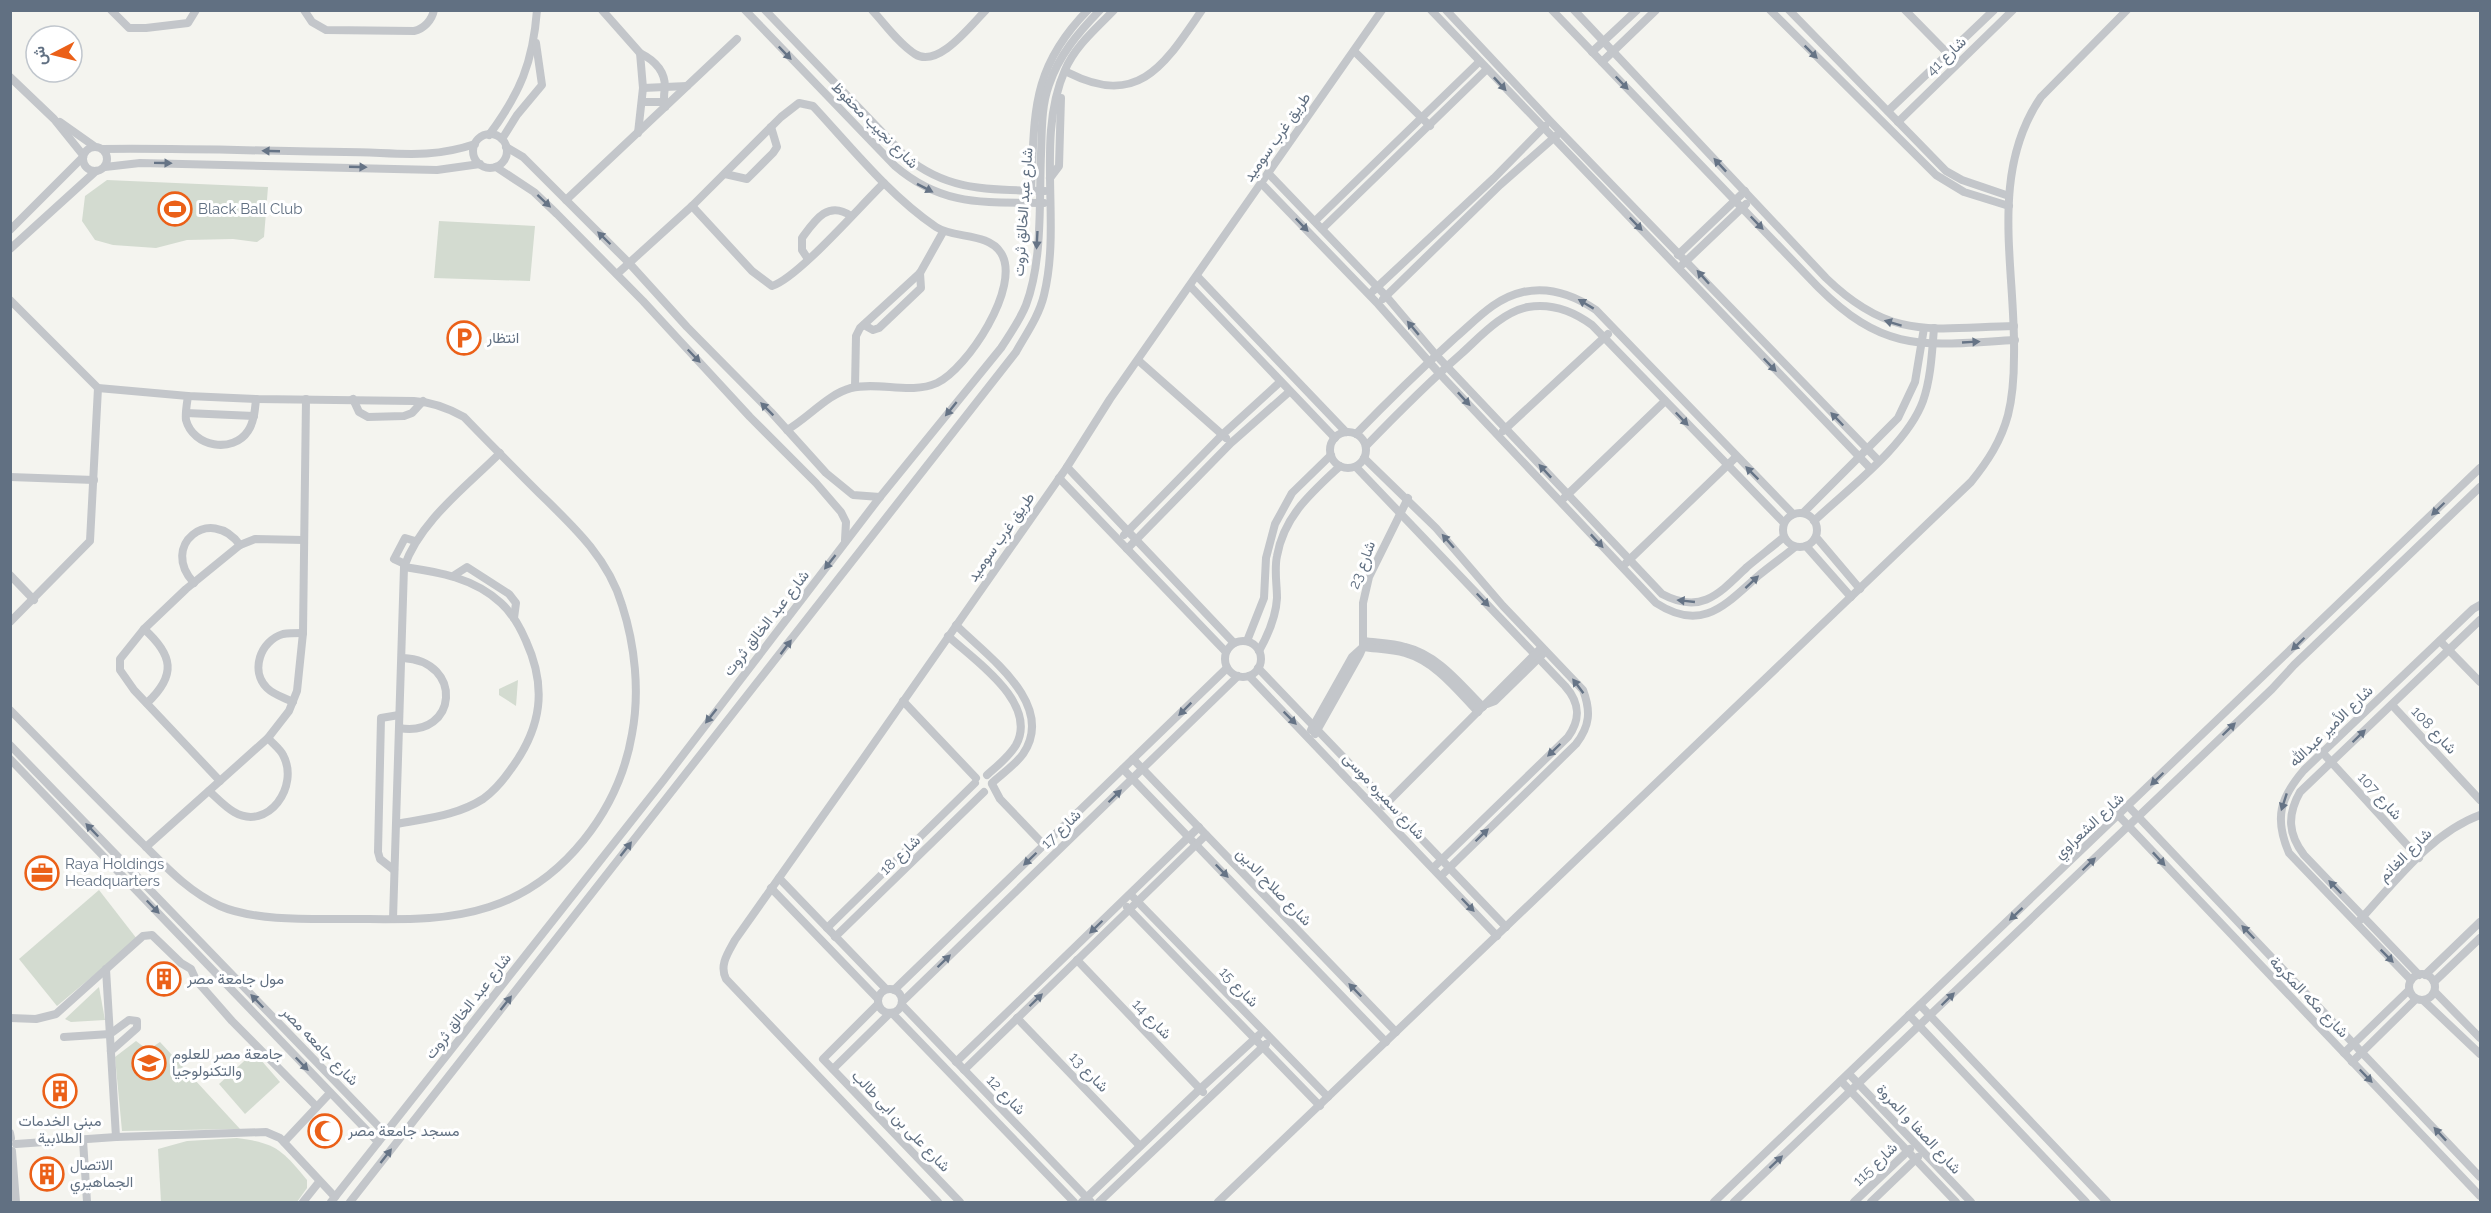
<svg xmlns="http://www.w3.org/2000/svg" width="2491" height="1213" font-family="Raleway,Vazirmatn,sans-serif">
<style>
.green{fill:#d3dbd0}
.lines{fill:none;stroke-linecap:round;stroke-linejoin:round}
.minor{stroke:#c3c6ca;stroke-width:8}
.oneway{fill:#667486}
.labels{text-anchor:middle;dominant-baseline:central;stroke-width:6;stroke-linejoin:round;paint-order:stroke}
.street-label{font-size:15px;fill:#617082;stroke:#fff}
.poi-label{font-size:15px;fill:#617082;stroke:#fff;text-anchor:start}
</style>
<rect width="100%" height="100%" fill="#f4f4ef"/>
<!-- green -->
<g class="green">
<path d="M107 180 268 187 264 237 257 242 233 239 187 240 156 248 113 245 95 240 82 221 85 196Z"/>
<path d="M439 221 535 226 530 281 434 278Z"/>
<path d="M518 680 516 706 499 695V689Z"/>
<path d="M99 890 137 939 57 1006 19 959Z"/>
<path d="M99 987 105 1020 71 1022 65 1019Z"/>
<path d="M136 1041 148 1050 160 1042 240 1129 122 1131 115 1057Z"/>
<path d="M254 1052 280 1082 245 1114 219 1084Z"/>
<path d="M237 1138C276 1143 282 1150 307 1180V1188L297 1202H161L158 1149 187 1141Z"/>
</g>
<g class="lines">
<!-- minor -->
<g class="minor">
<path d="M111 10 129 28H146L188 23 196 10"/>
<path d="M304 10 312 22 326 30 414 31C424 29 432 20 434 10"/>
<path d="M602 10 640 53 643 88 638 133"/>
<path d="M745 10 895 166C943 207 984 202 1044 203"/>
<path d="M765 10 906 157C950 193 992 189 1045 191"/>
<path d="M872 10C885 24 899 44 915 54 938 69 971 25 986 10"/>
<path d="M1431 10 1870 468"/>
<path d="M1446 10 1550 121 1878 460"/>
<path d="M1552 10 1818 287C1886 355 1926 345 2015 340"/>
<path d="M1574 10 1826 278C1891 341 1931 328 2014 326"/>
<path d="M1770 10 1936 175 1964 192 2009 206"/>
<path d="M1789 10 1946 171 1962 180 2009 196"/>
<path d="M1905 10 1957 63"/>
<path d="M1354 51 1430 126"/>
<path d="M1592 52 1637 10"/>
<path d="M640 53C654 60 665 70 665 87 664 94 663 100 665 107"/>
<path d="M1602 62 1656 10"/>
<path d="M1069 73C1140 109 1166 62 1202 10"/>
<path d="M10 77 54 119 83 155"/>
<path d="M643 88 687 86"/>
<path d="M642 102H663"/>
<path d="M1888 111 1994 10"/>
<path d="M60 122 94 146"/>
<path d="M1898 122 2013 10"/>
<circle cx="490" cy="151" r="17"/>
<path d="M489 135C520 93 533 63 537 10"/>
<path d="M502 139 517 115 542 85 536 43"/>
<circle cx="95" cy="159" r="12"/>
<path d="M506 147 523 157 629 263 687 327 771 412 826 473 853 495 880 497"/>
<path d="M103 149C184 148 264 151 345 152 393 152 428 160 475 144"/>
<path d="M105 167 140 163 437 170 480 164"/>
<path d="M496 167 534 192 557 214 643 301 750 417 816 483 841 512 846 522 845 540"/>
<path d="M1268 173 1386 296 1436 355 1662 594C1701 615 1719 594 1747 567 1759 557 1772 547 1784 537"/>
<path d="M725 174 747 179 773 153 777 147 771 127"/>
<path d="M1050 178 1059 166 1061 98"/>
<path d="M1261 183 1378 304 1439 373 1656 603C1702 633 1725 605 1758 576 1770 566 1783 557 1795 547"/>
<path d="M1031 190C1035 114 1030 69 1088 10"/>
<path d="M566 200 737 39"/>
<path d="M692 206 752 271 772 286C798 278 861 205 884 183"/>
<path d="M1315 221 1479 62"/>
<path d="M1322 229 1487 69"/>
<path d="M10 230 83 157"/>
<path d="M10 249 96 171"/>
<path d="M1678 255 1745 191"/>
<path d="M808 259 802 250V238C815 220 828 200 851 216"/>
<path d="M1683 264 1746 204"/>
<path d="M617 274 692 206 781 117 799 103 813 106C851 147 889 195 936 227 954 239 988 232 1001 253 1022 286 967 369 937 383 910 395 879 381 851 388 828 394 808 418 787 430"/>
<path d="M1197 276 1346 432"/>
<path d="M1190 286 1335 438"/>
<path d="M1373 291 1494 178 1545 126"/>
<path d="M1383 299 1500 185 1557 135"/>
<path d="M10 300 98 388 188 396 256 399 414 401C433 402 448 408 464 417 489 443 514 468 539 493 573 526 608 558 622 605 635 645 640 692 632 734 619 810 564 883 489 907 443 922 396 919 349 919 312 919 254 921 220 906 189 892 167 868 143 844 98 800 55 755 10 710"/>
<path d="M864 325 873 330 879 328 921 288 920 273"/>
<path d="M1139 361 1226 438"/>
<path d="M855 387 856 336 860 328 920 273 943 232"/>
<path d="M188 396C187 403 185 414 186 420 193 447 233 454 248 431 254 422 255 410 256 399"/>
<path d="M353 399 359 412 368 417 404 416 412 413 423 401"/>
<path d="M186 413 254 416"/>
<path d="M1503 431 1608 334"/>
<circle cx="1348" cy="450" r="18"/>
<path d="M1356 434C1388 401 1421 369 1455 338 1476 320 1495 298 1523 292 1550 286 1574 295 1596 310L1793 514"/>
<path d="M1366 446C1397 414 1428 383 1461 354 1481 336 1501 313 1528 307 1552 303 1573 311 1592 325L1784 523"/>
<path d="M1364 458 1436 528 1503 606 1583 690C1591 711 1590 726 1576 744L1441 876"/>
<path d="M1067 467 1234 643"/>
<path d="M1356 467 1565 686C1580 703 1581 719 1568 737L1433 868"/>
<path d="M10 477 94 480"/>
<path d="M1059 478 1226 652"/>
<path d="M1564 498 1665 401"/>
<circle cx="1800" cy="530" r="17"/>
<path d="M1803 513 1898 418 1915 382 1924 328"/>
<path d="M1814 521C1848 489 1907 445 1923 401 1931 378 1932 352 1934 328"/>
<path d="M1124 535 1222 435 1280 382"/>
<path d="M1816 537 1860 589"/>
<path d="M1806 546 1851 597"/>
<path d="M1127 549 1231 443 1289 392"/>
<path d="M1626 563 1736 457"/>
<path d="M405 564 394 559 405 538 415 541"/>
<path d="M10 575 34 600"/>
<path d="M453 576 467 567 509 594 516 603 514 618"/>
<path d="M194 583C159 546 210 504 240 545"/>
<path d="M10 622 90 541 98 388"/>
<path d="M956 625C987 656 1057 704 1023 754 1015 765 1002 774 992 783"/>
<path d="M144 629C173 655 177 675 147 703"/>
<path d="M948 636C974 660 1039 703 1016 745 1009 757 997 766 987 775"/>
<circle cx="1243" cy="659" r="18"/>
<path d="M1247 641 1264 598 1266 558 1275 524 1292 493 1331 455"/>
<path d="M1363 641C1377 643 1392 643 1405 647 1438 655 1460 684 1483 707"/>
<path d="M2440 641 2480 682"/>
<path d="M1259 651C1268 635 1276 617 1277 598 1277 584 1274 570 1277 556 1284 516 1311 493 1340 466"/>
<path d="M1258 668 1506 927"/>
<path d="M1249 676 1497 936"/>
<path d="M903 701 976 778"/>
<path d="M293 702C285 698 274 695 267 688 250 671 260 641 283 634 289 633 297 633 303 633"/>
<path d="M1487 704 1495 701 1542 655"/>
<path d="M2392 705 2480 800"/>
<path d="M399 728C458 738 464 661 403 658"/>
<path d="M1311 730 1352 657 1363 647C1377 649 1392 649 1405 653 1436 662 1457 690 1478 712"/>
<path d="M1315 734 1360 654 1363 647V603L1369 577 1408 498"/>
<path d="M10 745 385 1133"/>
<path d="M2322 752 2419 858"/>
<path d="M10 759 378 1142"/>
<path d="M1133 759 1396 1032"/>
<path d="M1123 769 1386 1042"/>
<path d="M220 781 134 690 120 670V659L144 629 186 589 240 545 255 539 304 540"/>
<path d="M992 784 1000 799 1044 845"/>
<path d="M209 791C217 798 225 807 234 812 268 832 300 786 283 755 280 749 272 743 268 738"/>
<path d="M1384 806 1539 650"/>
<path d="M2129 807 2480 1177"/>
<path d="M2119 816 2480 1196"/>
<path d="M397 824C427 818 456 816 483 799 494 791 504 779 511 769 542 727 547 687 526 641 520 627 512 613 501 603 474 578 439 572 404 567"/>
<path d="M146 847 268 738 289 711 297 691 303 633 306 399"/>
<path d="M394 870 380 859 378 852 381 718 399 715"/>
<path d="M779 878 886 989"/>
<path d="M771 888 878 999"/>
<path d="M1134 898 1328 1097"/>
<path d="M1127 907 1320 1106"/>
<path d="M393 919 404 567C420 521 466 487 500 453"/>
<path d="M2360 920C2395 882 2431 833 2480 815"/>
<path d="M827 928 975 783"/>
<path d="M835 937 984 792"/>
<path d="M1077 960 1203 1092"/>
<path d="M106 969 116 1137"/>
<circle cx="2422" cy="987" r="13"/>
<path d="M2419 975 2304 855C2288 834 2287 815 2300 792L2480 620"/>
<path d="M2425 975 2480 922"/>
<path d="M2411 980 2289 853C2274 818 2280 798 2304 770L2473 609 2480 605"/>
<path d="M2434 982 2480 938"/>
<circle cx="890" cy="1001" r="12"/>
<path d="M894 990 1227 668"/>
<path d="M2435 992 2480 1038"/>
<path d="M2424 1001 2480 1054"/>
<path d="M902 1002 1238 676"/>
<path d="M878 1004 823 1059 960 1202"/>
<path d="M902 1005 1091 1202"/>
<path d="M1920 1005 2107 1202"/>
<path d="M892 1013 1074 1202"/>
<path d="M1909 1015 2086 1202"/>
<path d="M10 1018 36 1019 56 1014 143 936 152 935 181 963 191 969 196 980 232 1021 316 1106"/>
<path d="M1017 1018 1140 1146"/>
<path d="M64 1037 110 1034 129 1020 137 1021V1028L111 1051"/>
<path d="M2344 1053 2409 990"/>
<path d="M956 1062 1199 827"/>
<path d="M2352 1062 2416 999"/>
<path d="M833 1069 890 1013"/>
<path d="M964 1070 1206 835"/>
<path d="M1849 1074 1971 1202"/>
<path d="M1841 1081 1956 1202"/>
<path d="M10 1133 11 1138"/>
<path d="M83 1140 87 1202"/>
<path d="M284 1142 330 1093"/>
<path d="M16 1144 116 1137 266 1132 280 1138 335 1197"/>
<path d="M12 1151 16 1202"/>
<path d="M303 1202 319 1182"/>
<path d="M331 1202 663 781 880 497 1001 348C1010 334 1020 320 1026 305 1043 260 1039 201 1041 154 1042 131 1041 107 1049 85 1059 55 1078 33 1100 10"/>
<path d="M350 1202 1016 352C1026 334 1039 316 1044 295 1062 222 1035 138 1065 70 1075 46 1096 29 1114 10"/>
<path d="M938 1202 726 979C719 965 728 953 735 940L863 759 1067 467 1110 399 1382 10"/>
<path d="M1082 1202 1200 1089 1259 1035"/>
<path d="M1099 1202 1266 1044"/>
<path d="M1218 1202 1971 482C1988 461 2001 441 2008 415 2013 395 2014 375 2014 356 2016 269 1988 174 2041 97L2127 10"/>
<path d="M1714 1202 2480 468"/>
<path d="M1734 1202 2272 689 2294 665 2480 487"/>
<path d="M1854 1202 1910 1149"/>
<path d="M1871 1202 1918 1157"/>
</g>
</g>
<!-- one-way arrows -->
<defs><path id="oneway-solid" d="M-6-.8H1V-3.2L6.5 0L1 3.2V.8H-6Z" transform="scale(1.5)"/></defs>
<g class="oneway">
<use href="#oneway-solid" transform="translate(1811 52) rotate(45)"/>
<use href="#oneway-solid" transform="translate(785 53) rotate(46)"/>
<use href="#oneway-solid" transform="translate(1622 83) rotate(46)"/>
<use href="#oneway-solid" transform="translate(1500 84) rotate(47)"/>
<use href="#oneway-solid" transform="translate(271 151) rotate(-178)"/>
<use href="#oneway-solid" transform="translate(163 163) rotate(1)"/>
<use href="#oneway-solid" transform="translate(1720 165) rotate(-133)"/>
<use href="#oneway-solid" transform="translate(358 167) rotate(2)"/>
<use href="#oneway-solid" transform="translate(925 188) rotate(27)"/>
<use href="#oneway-solid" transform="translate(544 201) rotate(43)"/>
<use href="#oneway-solid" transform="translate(1757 223) rotate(46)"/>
<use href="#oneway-solid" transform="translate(1636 224) rotate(46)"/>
<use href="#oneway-solid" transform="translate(1302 225) rotate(46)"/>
<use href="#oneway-solid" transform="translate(604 238) rotate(-136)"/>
<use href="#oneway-solid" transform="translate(1037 240) rotate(93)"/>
<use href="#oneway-solid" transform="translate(1703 277) rotate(-132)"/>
<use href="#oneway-solid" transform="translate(1586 304) rotate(-149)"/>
<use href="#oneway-solid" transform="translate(1893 323) rotate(-163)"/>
<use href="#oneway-solid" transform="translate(1413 328) rotate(-130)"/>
<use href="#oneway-solid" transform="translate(1971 342) rotate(-3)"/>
<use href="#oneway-solid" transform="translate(694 356) rotate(46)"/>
<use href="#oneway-solid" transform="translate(1770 365) rotate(46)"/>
<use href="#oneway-solid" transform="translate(1464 399) rotate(47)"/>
<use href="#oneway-solid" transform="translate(767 409) rotate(-135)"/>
<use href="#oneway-solid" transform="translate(951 409) rotate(129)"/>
<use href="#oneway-solid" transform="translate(1682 419) rotate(46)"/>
<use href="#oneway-solid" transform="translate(1837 419) rotate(-134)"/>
<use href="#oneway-solid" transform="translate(1545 471) rotate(-133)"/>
<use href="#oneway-solid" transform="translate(1752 473) rotate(-135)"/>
<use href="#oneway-solid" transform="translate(2438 509) rotate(136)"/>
<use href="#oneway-solid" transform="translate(1448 541) rotate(-131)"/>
<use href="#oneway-solid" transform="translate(1597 541) rotate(47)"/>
<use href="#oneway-solid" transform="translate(830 562) rotate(128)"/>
<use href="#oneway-solid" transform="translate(1752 582) rotate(-43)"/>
<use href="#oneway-solid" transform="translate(1483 600) rotate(46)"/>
<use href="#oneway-solid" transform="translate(1686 601) rotate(-174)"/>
<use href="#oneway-solid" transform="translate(2298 644) rotate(136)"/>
<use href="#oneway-solid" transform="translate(786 647) rotate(-53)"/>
<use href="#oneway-solid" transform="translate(1578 686) rotate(-127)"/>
<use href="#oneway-solid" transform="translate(1185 709) rotate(135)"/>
<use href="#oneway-solid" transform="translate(711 716) rotate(128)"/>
<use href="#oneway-solid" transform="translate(1290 718) rotate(45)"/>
<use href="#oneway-solid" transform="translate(2229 729) rotate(-44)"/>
<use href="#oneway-solid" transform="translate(2359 736) rotate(-44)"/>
<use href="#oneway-solid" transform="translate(1554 750) rotate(136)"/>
<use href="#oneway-solid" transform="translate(2157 779) rotate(136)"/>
<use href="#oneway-solid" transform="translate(1115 796) rotate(-44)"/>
<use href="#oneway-solid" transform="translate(2284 802) rotate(108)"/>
<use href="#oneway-solid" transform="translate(92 830) rotate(-134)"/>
<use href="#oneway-solid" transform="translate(1482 835) rotate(-44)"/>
<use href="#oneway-solid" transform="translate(626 849) rotate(-52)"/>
<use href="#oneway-solid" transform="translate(1030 859) rotate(136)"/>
<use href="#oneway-solid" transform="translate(2159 859) rotate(47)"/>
<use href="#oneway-solid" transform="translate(2089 864) rotate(-44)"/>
<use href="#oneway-solid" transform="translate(1222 871) rotate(46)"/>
<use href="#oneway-solid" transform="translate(2335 887) rotate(-134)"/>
<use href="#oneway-solid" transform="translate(1468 905) rotate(46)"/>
<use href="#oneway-solid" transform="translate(153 907) rotate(46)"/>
<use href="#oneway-solid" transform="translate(2016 914) rotate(137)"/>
<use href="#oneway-solid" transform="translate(1096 927) rotate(136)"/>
<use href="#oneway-solid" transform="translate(2248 932) rotate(-134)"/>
<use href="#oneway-solid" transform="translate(2387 956) rotate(45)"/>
<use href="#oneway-solid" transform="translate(944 961) rotate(-44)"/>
<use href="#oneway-solid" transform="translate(1355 990) rotate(-134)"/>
<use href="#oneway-solid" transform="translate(1948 999) rotate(-44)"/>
<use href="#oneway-solid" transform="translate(1036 1000) rotate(-44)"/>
<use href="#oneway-solid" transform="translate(257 1001) rotate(-134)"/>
<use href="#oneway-solid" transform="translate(506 1003) rotate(-52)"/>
<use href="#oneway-solid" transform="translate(302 1064) rotate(46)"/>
<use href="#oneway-solid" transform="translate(2366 1076) rotate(46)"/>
<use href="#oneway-solid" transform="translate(2440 1134) rotate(-133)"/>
<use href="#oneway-solid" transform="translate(386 1156) rotate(-52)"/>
<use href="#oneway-solid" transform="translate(1776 1162) rotate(-43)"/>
</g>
<!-- icons -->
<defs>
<g id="stadium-ring" transform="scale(1.725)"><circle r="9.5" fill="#fff" stroke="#eb6018" stroke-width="1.5"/><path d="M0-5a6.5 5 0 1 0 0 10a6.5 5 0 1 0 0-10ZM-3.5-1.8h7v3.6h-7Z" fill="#eb6018"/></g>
<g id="parking-ring" transform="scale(1.725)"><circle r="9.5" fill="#fff" stroke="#eb6018" stroke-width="1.5"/><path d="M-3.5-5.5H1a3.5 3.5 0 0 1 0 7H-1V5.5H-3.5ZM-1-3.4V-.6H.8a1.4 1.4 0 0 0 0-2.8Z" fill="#eb6018"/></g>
<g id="office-ring" transform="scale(1.725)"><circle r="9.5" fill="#fff" stroke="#eb6018" stroke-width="1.5"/><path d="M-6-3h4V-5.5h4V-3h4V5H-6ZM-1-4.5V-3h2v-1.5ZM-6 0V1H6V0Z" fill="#eb6018"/></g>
<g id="building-ring" transform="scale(1.725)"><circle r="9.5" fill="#fff" stroke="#eb6018" stroke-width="1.5"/><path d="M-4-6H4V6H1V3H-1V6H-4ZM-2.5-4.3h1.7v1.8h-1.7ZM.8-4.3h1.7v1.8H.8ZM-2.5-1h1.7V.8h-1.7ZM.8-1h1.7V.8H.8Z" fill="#eb6018"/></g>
<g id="university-ring" transform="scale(1.725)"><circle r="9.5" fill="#fff" stroke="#eb6018" stroke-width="1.5"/><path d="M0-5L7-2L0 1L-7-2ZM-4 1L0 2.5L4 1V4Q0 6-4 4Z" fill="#eb6018"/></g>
<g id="mosque-ring" transform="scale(1.725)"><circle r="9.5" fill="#fff" stroke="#eb6018" stroke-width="1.5"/><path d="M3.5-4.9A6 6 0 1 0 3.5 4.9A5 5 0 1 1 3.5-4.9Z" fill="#eb6018"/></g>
</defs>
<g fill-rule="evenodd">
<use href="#stadium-ring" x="175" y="209"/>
<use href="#parking-ring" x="464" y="338"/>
<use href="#office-ring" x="42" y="873"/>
<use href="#building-ring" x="164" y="979"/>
<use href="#university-ring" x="149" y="1063"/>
<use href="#building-ring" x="60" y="1091"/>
<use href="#mosque-ring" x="325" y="1131"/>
<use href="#building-ring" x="47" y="1174"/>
</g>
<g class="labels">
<!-- street labels -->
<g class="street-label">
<text transform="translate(1946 56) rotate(-44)">شارع 41</text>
<text transform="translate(875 125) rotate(45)">شارع نجيب محفوظ</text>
<text transform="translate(1277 137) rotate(-55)">طريق غرب سوميد</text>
<text transform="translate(1023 212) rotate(-86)">شارع عبد الخالق ثروت</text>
<text transform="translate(1001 537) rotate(-55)">طريق غرب سوميد</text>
<text transform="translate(1362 565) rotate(-69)">شارع 23</text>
<text transform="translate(766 623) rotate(-52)">شارع عبد الخالق ثروت</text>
<text transform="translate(2331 726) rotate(-44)">شارع الأمير عبدالله</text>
<text transform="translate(2434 730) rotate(47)">شارع 108</text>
<text transform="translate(1384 796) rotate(47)">شارع سميره موسى</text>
<text transform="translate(2380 796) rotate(48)">شارع 107</text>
<text transform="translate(2089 826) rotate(-43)">شارع الشعراوي</text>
<text transform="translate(1061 829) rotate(-44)">شارع 17</text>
<text transform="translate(900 855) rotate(-44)">شارع 18</text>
<text transform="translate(2405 855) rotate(-45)">شارع الغانم</text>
<text transform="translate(1274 887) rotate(46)">شارع صلاح الدين</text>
<text transform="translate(1239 987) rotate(46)">شارع 15</text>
<text transform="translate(2309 997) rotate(46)">شارع مكه المكرمة</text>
<text transform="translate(468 1006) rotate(-52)">شارع عبد الخالق ثروت</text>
<text transform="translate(1152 1019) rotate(46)">شارع 14</text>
<text transform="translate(320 1046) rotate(46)">شارع جامعه مصر</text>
<text transform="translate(1089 1072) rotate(46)">شارع 13</text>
<text transform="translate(1006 1095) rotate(46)">شارع 12</text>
<text transform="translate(901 1121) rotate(46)">شارع على بن ابى طالب</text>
<text transform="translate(1919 1129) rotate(47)">شارع الصفا و المروة</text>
<text transform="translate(1875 1164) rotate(-44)">شارع 115</text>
</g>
<!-- poi labels -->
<g class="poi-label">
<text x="198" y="209">Black Ball Club</text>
<text x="487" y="338">انتظار</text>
<text x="65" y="864">Raya Holdings<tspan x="65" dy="17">Headquarters</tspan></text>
<text x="187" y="979">مول جامعة مصر</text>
<text x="172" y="1054">جامعة مصر للعلوم<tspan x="172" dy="17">والتكنولوجيا</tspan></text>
<text x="60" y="1121" text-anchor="middle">مبنى الخدمات<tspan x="60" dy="17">الطلابية</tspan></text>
<text x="348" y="1131">مسجد جامعة مصر</text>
<text x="70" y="1165">الاتصال<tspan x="70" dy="17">الجماهيري</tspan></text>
</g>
</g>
<!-- border -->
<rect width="2491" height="1213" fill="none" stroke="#617082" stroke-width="24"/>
<!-- north arrow -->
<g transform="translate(54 54) rotate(263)"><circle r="28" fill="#ffffff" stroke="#c0c6cd" stroke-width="1.5"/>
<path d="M0-4.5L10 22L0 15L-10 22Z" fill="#eb6018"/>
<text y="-9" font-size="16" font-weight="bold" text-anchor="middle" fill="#617082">ش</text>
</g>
</svg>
